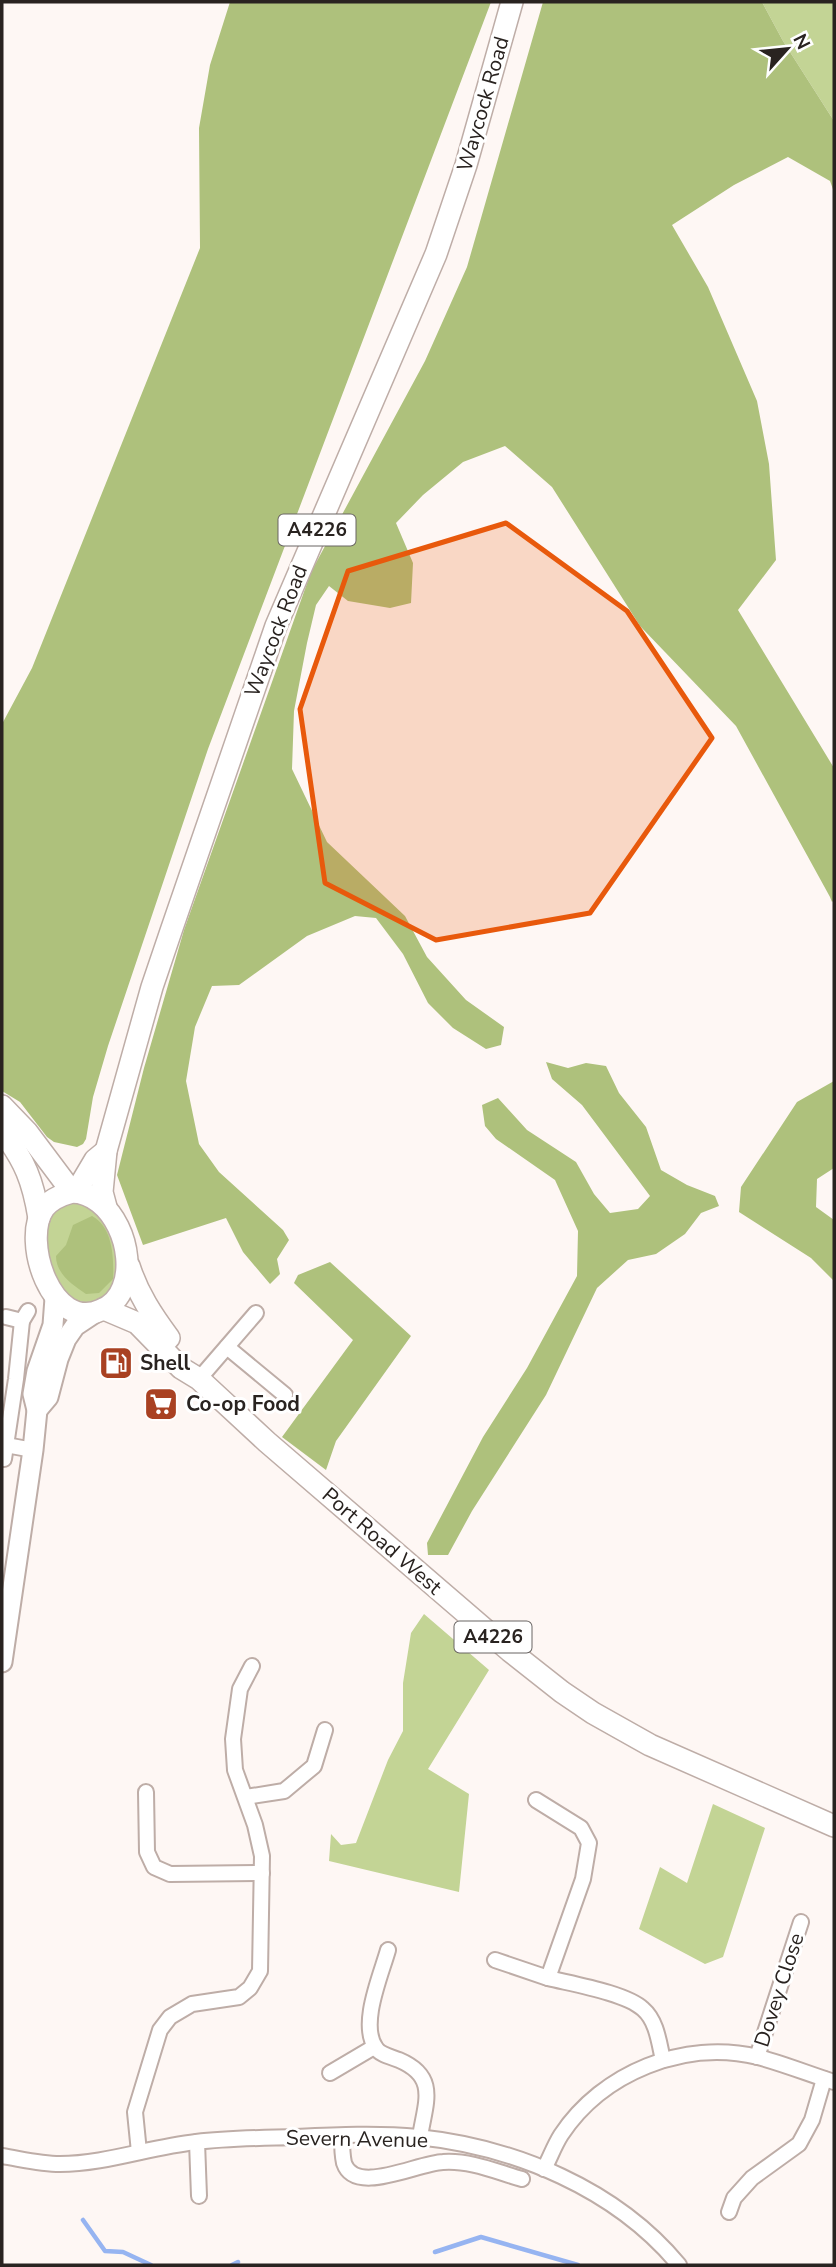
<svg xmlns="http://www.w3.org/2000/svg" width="836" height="2267" font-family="'Nunito Sans',sans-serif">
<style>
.green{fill:#c3d495}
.forest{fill:#aec17c}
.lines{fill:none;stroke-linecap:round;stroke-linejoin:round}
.stream{stroke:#96b4f1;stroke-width:4.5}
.street-casing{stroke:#beada7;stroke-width:18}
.secondary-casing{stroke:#beada7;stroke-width:23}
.primary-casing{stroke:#beada7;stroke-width:24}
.street{stroke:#fff;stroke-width:14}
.secondary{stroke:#fff;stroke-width:19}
.primary{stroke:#fff;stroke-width:21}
.marked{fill:#e8590c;fill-opacity:0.2;stroke:#e8590c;stroke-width:5;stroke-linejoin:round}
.labels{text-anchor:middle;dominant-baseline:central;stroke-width:6;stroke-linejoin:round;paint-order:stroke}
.shield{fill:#fff;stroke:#696563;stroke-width:2}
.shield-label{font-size:19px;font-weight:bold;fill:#292320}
.street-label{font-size:21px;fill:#292320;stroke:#fff}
.poi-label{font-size:21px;font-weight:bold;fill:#292320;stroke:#fff;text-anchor:start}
</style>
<rect width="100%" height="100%" fill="#fef7f4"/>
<!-- green -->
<g class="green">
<path d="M762 2H834V121L783 41Z"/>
<path d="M74 1202C79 1203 86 1203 90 1206 110 1220 121 1253 116 1278 115 1285 108 1296 101 1299 54 1320 34 1233 55 1211 60 1205 68 1204 74 1202Z"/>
<path d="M424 1614 489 1670 428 1769 469 1794 459 1892 329 1861 331 1834 341 1845 356 1843 388 1760 403 1731V1683L411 1633Z"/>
<path d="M713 1804 765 1828 723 1957 705 1964 639 1929 660 1867 687 1883Z"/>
</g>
<!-- forest -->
<g class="forest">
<path d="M230 2H491L208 749 108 1046 93 1097 86 1139 83 1144 77 1147 54 1142 47 1137 20 1102 2 1091V724L32 668 200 248 199 128 210 65Z"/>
<path d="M543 2H762L783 41 834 121V192L830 181 788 157 734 185 672 225 708 287 757 401 769 464 776 560 738 610 834 768V900L832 902 830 897 736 726 640 626 552 487 505 446 463 462 423 495 396 523 413 563 411 603 390 608 348 601 329 586 316 605 307 643 294 711 292 769 327 842 405 916 427 957 466 1000 504 1027 501 1045 486 1049 453 1028 428 1003 403 954 376 918 355 916 307 936 239 985 212 986 195 1027 186 1081 199 1144 219 1172 283 1230 289 1240 277 1259 280 1274 270 1284 243 1252 226 1218 143 1245 117 1175 144 1068 184 930 311 572 425 361 467 267Z"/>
<path d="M546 1062 568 1068 586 1063 606 1066 619 1093 646 1127 661 1170 687 1185 715 1196 719 1206 701 1213 685 1234 656 1254 628 1260 597 1288 546 1395 472 1511 448 1555H428L427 1543 483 1437 527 1368 577 1276 578 1231 555 1180 496 1139 485 1126 482 1105 498 1098 527 1130 576 1162 594 1194 610 1213 638 1209 650 1196 582 1105 552 1079Z"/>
<path d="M834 1081V1168L817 1179 816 1207 834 1220V1281L811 1258 739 1212 741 1187 797 1102Z"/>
<path d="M92 1216C113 1227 114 1258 113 1279L99 1293 86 1294C73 1285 56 1274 56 1256L66 1245 73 1225Z"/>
<path d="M330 1262 411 1336 336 1441 326 1470 282 1437 353 1340 294 1283 298 1275Z"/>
</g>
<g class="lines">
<!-- stream -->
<g class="stream">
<path d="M83 2220 105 2251 123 2252 151 2265"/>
<path d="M435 2252 481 2237 578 2265"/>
<path d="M232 2265 238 2262"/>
</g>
<!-- street casing -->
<g class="street-casing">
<g id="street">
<path d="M6 1317 22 1321 28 1311"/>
<path d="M227 1347 285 1395"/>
<path d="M199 1379 256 1313"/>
<path d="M6 1445 33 1450"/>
<path d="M4 1459 16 1379 22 1321"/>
<path d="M146 1792 147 1852 154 1867 170 1874 262 1873"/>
<path d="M246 1797 284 1791 314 1766 325 1730"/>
<path d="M536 1800 581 1828 589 1843 583 1879 548 1978C572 1984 626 1993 643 2009 657 2021 659 2043 663 2060"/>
<path d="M388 1950C381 1975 359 2025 376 2048 380 2055 392 2057 399 2060 439 2077 425 2103 420 2137"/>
<path d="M495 1960 548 1978"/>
<path d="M757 2057 801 1922"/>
<path d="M330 2073 374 2047"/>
<path d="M342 2136C342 2144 342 2154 344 2163 355 2196 417 2163 443 2162 470 2160 497 2172 522 2179"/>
<path d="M197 2142 199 2196"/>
<path d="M139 2152 135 2112 160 2030 170 2017 192 2004 239 1997 250 1988 260 1971 262 1856 255 1825 235 1770 233 1739 240 1689 252 1666"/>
<path d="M2 2156C21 2159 40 2164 60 2164 105 2164 150 2147 196 2142 229 2138 263 2138 296 2137 337 2135 378 2133 418 2137 515 2147 616 2189 679 2265"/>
<path d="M544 2169C550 2158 554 2146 561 2135 602 2073 684 2039 758 2057 784 2064 809 2074 834 2082"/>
<path d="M729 2212 734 2198 752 2178 799 2144 812 2120 824 2079"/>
</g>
</g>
<!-- secondary casing -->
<g class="secondary-casing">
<g id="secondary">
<path d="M37 1410 48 1397 58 1359 66 1339 75 1326 96 1312"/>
<path d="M2 1662 33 1450 37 1410 33 1394 37 1371 53 1325 55 1298"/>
</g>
</g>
<!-- primary casing -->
<g class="primary-casing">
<g id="primary">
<path d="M2 1106 27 1132 72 1192"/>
<path d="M2 1131C25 1161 33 1181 39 1218"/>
<path d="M72 1192C113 1193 137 1252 123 1287 119 1298 111 1306 101 1310 52 1333 21 1240 44 1208 51 1199 61 1195 72 1192Z"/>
<path d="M76 1192 95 1160 106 1151"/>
<path d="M106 1207 102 1192 106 1151 152 987 171 931 276 626 436 254 466 165 512 2"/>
<path d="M129 1266C138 1294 152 1315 169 1338"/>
<path d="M104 1309 137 1323 181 1368 199 1379 267 1442 510 1651 562 1692 593 1713 650 1745 834 1826"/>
</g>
</g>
<!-- street -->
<use href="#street" class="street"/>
<!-- secondary -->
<use href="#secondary" class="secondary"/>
<!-- primary -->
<use href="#primary" class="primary"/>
</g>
<!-- marked area -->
<path class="marked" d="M506 523 627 611 712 738 590 913 436 940 325 883 300 709 348 571Z"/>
<!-- icons -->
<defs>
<g id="fuel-square" transform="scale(1.75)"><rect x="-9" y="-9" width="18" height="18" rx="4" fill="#a94122" stroke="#fff"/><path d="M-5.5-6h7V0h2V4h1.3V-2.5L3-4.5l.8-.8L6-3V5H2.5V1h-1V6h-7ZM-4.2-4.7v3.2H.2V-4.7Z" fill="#fff"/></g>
<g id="supermarket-square" transform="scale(1.75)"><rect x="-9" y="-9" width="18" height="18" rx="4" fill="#a94122" stroke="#fff"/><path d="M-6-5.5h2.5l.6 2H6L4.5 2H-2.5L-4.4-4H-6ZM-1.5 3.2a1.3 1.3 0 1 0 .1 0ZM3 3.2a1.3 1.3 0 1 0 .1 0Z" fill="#fff"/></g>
</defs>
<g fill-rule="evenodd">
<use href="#fuel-square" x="116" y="1363"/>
<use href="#supermarket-square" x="161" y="1404"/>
</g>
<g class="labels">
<!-- shield labels -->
<g class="shield">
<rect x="278.5" y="514.5" width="77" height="31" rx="5"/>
<rect x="454.5" y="1621.5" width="77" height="31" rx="5"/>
</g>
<g class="shield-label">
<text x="317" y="530">A4226</text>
<text x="493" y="1637">A4226</text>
</g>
<!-- street labels -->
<g class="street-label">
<text transform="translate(483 104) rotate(-74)">Waycock Road</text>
<text transform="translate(276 631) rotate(-69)">Waycock Road</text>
<text transform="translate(382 1541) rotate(41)">Port Road West</text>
<text transform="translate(779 1990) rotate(-72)">Dovey Close</text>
<text transform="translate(357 2139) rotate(1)">Severn Avenue</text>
</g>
<!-- poi labels -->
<g class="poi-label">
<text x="140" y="1363">Shell</text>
<text x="186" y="1404">Co-op Food</text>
</g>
</g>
<!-- border -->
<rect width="836" height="2267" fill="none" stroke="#292320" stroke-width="7"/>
<!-- north arrow -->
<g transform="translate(787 49) rotate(63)" stroke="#ffffff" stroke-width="5" paint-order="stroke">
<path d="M0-5L12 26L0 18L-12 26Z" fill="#292320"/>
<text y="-10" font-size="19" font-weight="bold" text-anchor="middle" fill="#292320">N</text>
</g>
</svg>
